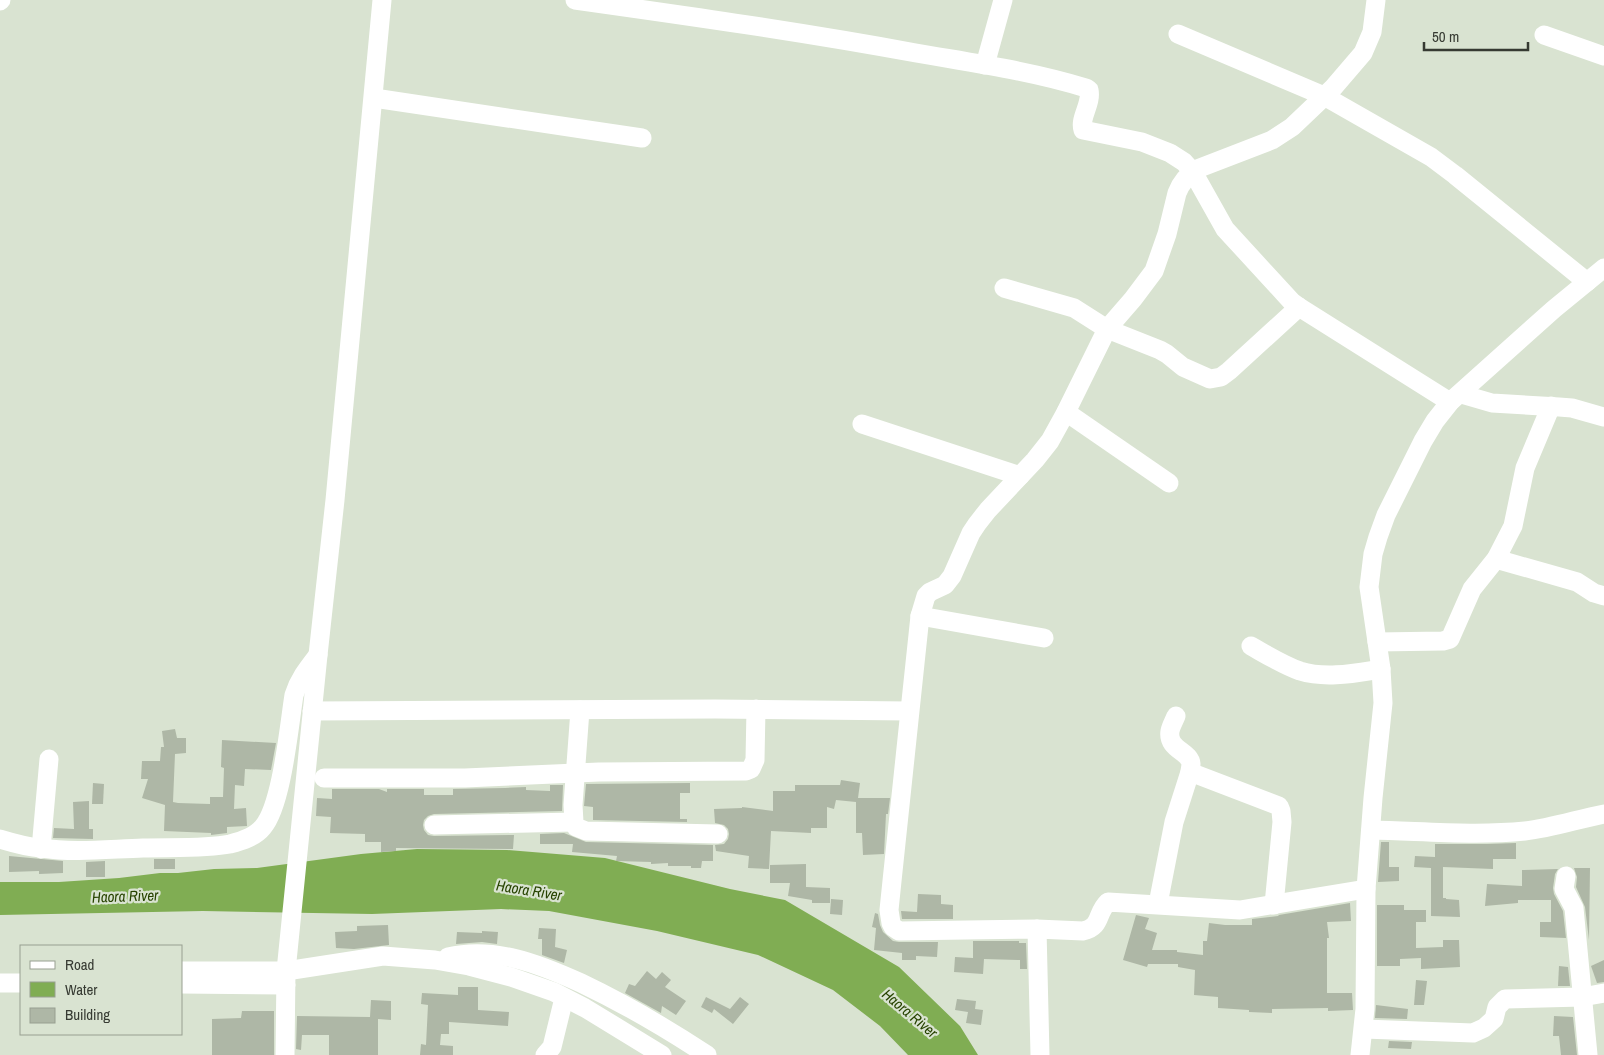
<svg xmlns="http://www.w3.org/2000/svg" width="1604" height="1055" font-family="'Archivo Narrow',sans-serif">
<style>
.water{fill:#80ad53}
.building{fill:#aeb7a6}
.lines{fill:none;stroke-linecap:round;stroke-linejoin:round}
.minor{stroke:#fff;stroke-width:19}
.labels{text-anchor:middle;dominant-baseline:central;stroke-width:4.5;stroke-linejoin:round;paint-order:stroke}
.water-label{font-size:15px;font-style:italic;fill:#274300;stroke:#d9e3d1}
</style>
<rect width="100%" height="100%" fill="#d9e3d1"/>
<!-- water -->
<path class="water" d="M417 849 507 850 605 858 730 889 785 900 899 967 960 1026 978 1055H908L880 1026 833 990 758 955 657 931 549 911 501 909 372 914 203 911 0 915V882H59L119 878 160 873H178L214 869 257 868 361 854Z"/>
<!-- building -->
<g class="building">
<path d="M175 729 177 738H186V753L175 754 173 802 178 803 210 804V797H223L224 768 221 767 222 740 276 743 271 770 245 769 244 786 235 785 234 809 246 808 247 826 227 827V833L211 835V833L164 831 165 805 142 798 148 779H141L142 761H160L161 747H164L162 731Z"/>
<path d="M841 780 860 783 858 798H890L888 814H886L884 854 863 855 862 833H856V802L836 800 834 809 827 807V828H811V833L771 831 769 869 748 868 749 856 716 851 715 845 724 844 728 839 729 834 728 829 724 825 715 823 714 809 742 808V807L773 811V791H795V785H840Z"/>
<path d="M93 783 104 784 103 804H92Z"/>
<path d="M690 783V793H680V819H687V822L593 820V807L584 806 586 784Z"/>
<path d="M550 785H563L562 811 434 814 428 816 424 820 423 825 424 830 428 835 434 836 514 835 513 849 396 848V851L381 852V842H365V834L330 833 331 817 316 816 317 798 332 799V789H379L387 792V789H424V795H453V789L505 788 526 787V790L550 791Z"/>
<path d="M89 801V829H93V839L53 838 54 828 74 829 73 802Z"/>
<path d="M564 833 586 842 713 845V861H702L701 868H691V866H668V863L651 864V862L616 861 617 856 572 852 573 844H540V834Z"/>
<path d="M1381 842H1389V867H1399V881L1378 882Z"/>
<path d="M1516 843V859H1493V869L1443 867V898H1446V899L1459 900 1460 917 1431 916V868L1414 867 1415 856 1435 857V844H1487Z"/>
<path d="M9 856 63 861V873L39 874V871L9 872Z"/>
<rect x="154" y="859" width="21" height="10"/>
<path d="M105 861V877H86V862Z"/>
<path d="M806 864V887L830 888V903H812V900L788 896 790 883H770V865Z"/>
<path d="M1574 868H1590L1589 940 1585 907 1576 887 1577 877Z"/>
<path d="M1558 869 1555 874 1553 888 1554 894 1563 911 1566 938 1540 937V922H1551V900H1518V903L1485 906 1487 884 1522 886V870Z"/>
<path d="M918 894 941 895V904L953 905V919H902L901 911 917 912Z"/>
<path d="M831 899 843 900 842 915 830 914Z"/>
<path d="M1350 903 1351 921 1327 922 1329 938H1327V993H1352L1353 1010 1328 1011V1008L1272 1009V1013L1249 1012V1010L1218 1008V997L1194 995 1195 970 1178 967V964H1148L1147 967 1123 960 1136 915 1149 918 1145 929 1157 933 1152 950H1177V952L1203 955V941H1207L1209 923 1225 925H1252V919L1278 916 1279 915Z"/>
<path d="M1377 905H1404V910H1426V922H1416V948L1443 947V940H1459L1460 967 1421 969V958L1400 959V966H1377Z"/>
<path d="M875 913 878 914 880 925 883 932 893 941 899 942H938L937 957 916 956V960H902V953L874 950 876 928 872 927Z"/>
<path d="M388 925 389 945 354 949 336 948 335 932 357 931V926Z"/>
<path d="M539 928 556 929 555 947 567 950 564 963 542 955V939H538Z"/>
<path d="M482 931 498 932 497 944 482 942 456 944 457 932 482 933Z"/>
<path d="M973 941H1019V943H1026L1027 969H1020V960L984 959 983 974 954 972 955 957 973 958Z"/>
<path d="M1604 960V982L1597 983 1591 966Z"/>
<path d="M1559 966 1568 967 1570 986H1558Z"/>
<path d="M647 971 656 979 662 972 671 980 665 987 686 1001 676 1015 662 1006 661 1013 625 993 629 984 635 986Z"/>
<path d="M1416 980 1427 981 1424 1005H1414Z"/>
<path d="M458 987H478V1010L509 1012 508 1026 449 1022V1034H441L440 1045 453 1046V1055H420L421 1044 426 1045 428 1005 421 1004 422 993 458 995Z"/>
<path d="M706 997 730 1009 740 997 749 1004 733 1024 714 1009 712 1013 701 1007Z"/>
<path d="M957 999 976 1001 975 1009 983 1010 981 1025 966 1023 968 1012 955 1010Z"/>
<path d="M371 1000 391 1001V1020L378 1019V1055H329V1035H302L301 1050 296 1049 297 1016 370 1017Z"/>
<path d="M1376 1005 1408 1009 1407 1019 1375 1018Z"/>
<path d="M242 1011H274V1055H212V1019L241 1018Z"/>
<path d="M1554 1016 1573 1017 1577 1055H1561L1559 1036H1553Z"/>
<path d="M1389 1041 1412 1042 1411 1049 1388 1048Z"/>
</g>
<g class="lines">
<!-- minor -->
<g class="minor">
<path d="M575 0C689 16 802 32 916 53 973 63 1031 71 1086 88L1089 90C1092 104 1079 118 1083 130L1142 142 1170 153 1184 162 1193 172 1225 229 1292 302 1299 307 1450 402"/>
<path d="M0 1 1 0"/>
<path d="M1178 34 1324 96 1431 157 1455 175 1587 282"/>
<path d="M1544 35 1604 56"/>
<path d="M985 65 1003 0"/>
<path d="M374 98 642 138"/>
<path d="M1004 288 1074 308 1107 329 1160 350 1167 354 1183 367 1210 379 1221 377 1229 371 1299 307"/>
<path d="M1461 394 1492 403 1559 407 1572 408 1604 417"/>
<path d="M1066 412 1169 483"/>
<path d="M862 424 1020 476"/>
<path d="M1496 559 1577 582 1594 593 1604 596"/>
<path d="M920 616 1044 638"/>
<path d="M1377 642 1443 641 1450 639 1472 589 1496 559 1513 526 1525 468 1551 406"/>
<path d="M1251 646C1267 655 1283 665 1300 671 1326 679 1355 673 1381 669"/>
<path d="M580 710 573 805 574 822 576 827 586 831 718 834"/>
<path d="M312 711 715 709 909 711"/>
<path d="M1190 772 1279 806 1281 811 1282 822 1274 905"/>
<path d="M324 778H465L599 772 746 771 751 769 755 760 756 709"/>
<path d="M434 825 574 822"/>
<path d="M1371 830C1422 831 1474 836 1525 831 1552 828 1578 819 1604 814"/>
<path d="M0 839C13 843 27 847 41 848 74 853 109 849 143 848 169 847 205 849 230 844 242 841 255 837 263 827 282 805 289 726 294 695 299 679 308 668 318 655"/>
<path d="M41 849 49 759"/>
<path d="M1566 876 1564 889 1574 908 1588 1055"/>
<path d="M1366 889 1240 910 1108 902C1096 913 1102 927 1083 931L1037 929 899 931 893 927 891 923 889 910 892 881 920 616 926 596 930 592 945 585 952 576 971 533 977 524 988 510 1035 460 1050 441 1066 412 1107 329 1133 299 1154 271 1167 234 1177 193C1181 183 1187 175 1197 169L1272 140 1292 127 1333 88 1363 53 1372 32 1376 0"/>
<path d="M1158 904 1174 822 1190 772C1190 769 1191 767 1191 764 1190 751 1167 750 1170 731 1171 726 1174 721 1176 716"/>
<path d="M1037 929 1040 1055"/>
<path d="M448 957C494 946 539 964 581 983 625 1004 666 1028 707 1055"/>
<path d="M181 971H286L383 956 435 960 469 966 511 977 554 992 585 1008 662 1055"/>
<path d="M0 983H21"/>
<path d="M181 984 286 985"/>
<path d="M1364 1029 1473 1033 1484 1028 1494 1019 1497 1007 1505 999 1582 997 1604 993"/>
<path d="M285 1055 286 971 318 655 335 500 382 0"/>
<path d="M545 1055 552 1047 564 998"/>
<path d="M1360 1055 1365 1009 1366 889 1373 798 1383 703 1381 669 1369 587 1373 554 1378 537 1386 515 1423 441 1435 421 1450 402 1554 309 1604 268"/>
</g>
</g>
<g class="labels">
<!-- water labels -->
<g class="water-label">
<text transform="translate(529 890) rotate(9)">Haora River</text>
<text transform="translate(125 896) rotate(-2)">Haora River</text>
<text transform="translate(910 1013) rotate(40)">Haora River</text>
</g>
</g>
<!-- legend -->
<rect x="20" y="945" width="162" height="90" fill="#d9e3d1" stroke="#989f91"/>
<rect x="30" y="961" width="25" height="8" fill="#ffffff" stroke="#989f91"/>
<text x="65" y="970" font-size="15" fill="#363a32">Road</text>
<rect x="30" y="982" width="25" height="15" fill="#80ad53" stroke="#989f91"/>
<text x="65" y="995" font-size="15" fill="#363a32">Water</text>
<rect x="30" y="1008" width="25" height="15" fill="#aeb7a6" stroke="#989f91"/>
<text x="65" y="1020" font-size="15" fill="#363a32">Building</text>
<!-- scale -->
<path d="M1424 42v8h104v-8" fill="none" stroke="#363a32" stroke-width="2.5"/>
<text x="1432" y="42" font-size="15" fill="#363a32" stroke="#d9e3d1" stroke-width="4" paint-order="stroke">50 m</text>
</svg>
